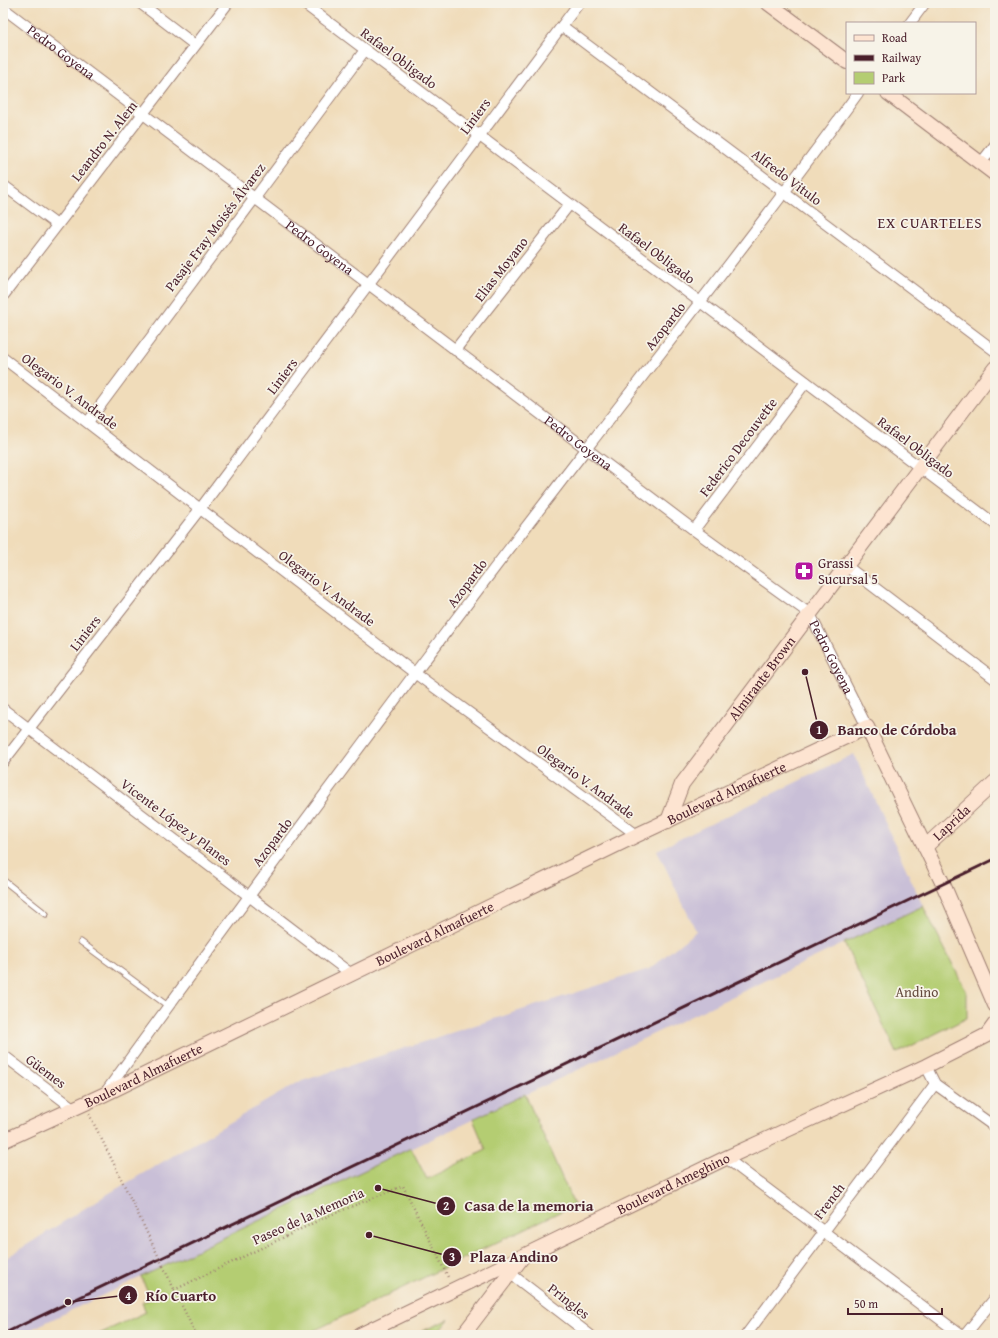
<svg xmlns="http://www.w3.org/2000/svg" width="998" height="1338" font-family="'Gentium Book Plus',serif">
<style>
.industrial{fill:#c9bfd7}
.green{fill:#b4cd72;stroke:#7f764e}
.lines{fill:none;stroke-linecap:round;stroke-linejoin:round}
.service-casing{stroke:#9d7e72;stroke-width:7}
.minor-casing{stroke:#9d7e72;stroke-width:12}
.secondary-casing{stroke:#9d7e72;stroke-width:16}
.path{stroke:#9d7e72;stroke-width:2.5;stroke-dasharray:1 3;stroke-linecap:butt}
.service{stroke:#fff;stroke-width:5}
.minor{stroke:#fff;stroke-width:10}
.secondary{stroke:#fde4d1;stroke-width:14}
.rail{stroke:#4a1f2b;stroke-width:3}
.path-bridge{stroke:#9d7e72;stroke-width:2.5;stroke-dasharray:1 3;stroke-linecap:butt}
.labels{text-anchor:middle;dominant-baseline:central;stroke-width:3.5;stroke-linejoin:round;paint-order:stroke}
.street-label{font-size:14px;fill:#4a1f2b;stroke:#f7f3e8}
.poi-label{font-size:14px;fill:#4a1f2b;stroke:#f7f3e8;text-anchor:start}
.park-label{font-size:14px;fill:#644a3d;stroke:#f7f3e8}
.neighbourhood-label{font-size:15px;letter-spacing:1px;fill:#4a1f2b;stroke:#f7f3e8}
.leader{fill:none;stroke:#4a1f2b;stroke-width:1.5}
.callout-dot{fill:#4a1f2b;stroke:#f7f3e8;stroke-width:1.5}
.mark-label{font-size:12px;text-anchor:middle;font-weight:bold;fill:#fff}
.callout-label{font-size:15px;text-anchor:middle;font-weight:bold;fill:#4a1f2b;stroke:#f7f3e8;stroke-width:3.5;stroke-linejoin:round;paint-order:stroke}
</style>
<rect width="100%" height="100%" fill="#f7f3e8"/>
<filter id="ink" filterUnits="userSpaceOnUse"><feTurbulence type="fractalNoise" baseFrequency=".025" numOctaves="2"/><feDisplacementMap in="SourceGraphic" scale="8" xChannelSelector="R" yChannelSelector="G"/><feConvolveMatrix kernelMatrix="1 2 1 2 8 2 1 2 1" color-interpolation-filters="sRGB"/></filter>
<filter id="wash" filterUnits="userSpaceOnUse"><feTurbulence type="fractalNoise" baseFrequency=".012" numOctaves="4" result="noise"/><feDisplacementMap in="SourceGraphic" scale="16" xChannelSelector="R" yChannelSelector="G"/><feGaussianBlur stdDeviation="0.9" result="paint"/><feColorMatrix in="noise" values="0 0 0 0 0 0 0 0 0 0 0 0 0 0 0 0 0 1.4 0 .05"/><feComposite in="paint" operator="in"/></filter>
<g filter="url(#wash)">
<rect width="100%" height="100%" fill="#f0dcba"/>
<!-- industrial -->
<path class="industrial" d="M854 754 923 906 19 1335H3V1260L101 1198 299 1082 649 969 696 931 657 850Z"/>
<!-- green -->
<g class="green">
<path d="M923 906 967 993V1018L897 1053 844 943Z"/>
<path d="M525 1094 574 1205 305 1335H97L146 1312 142 1303 151 1298 141 1277 411 1148 427 1179 486 1150 473 1119Z"/>
<path d="M449 1319 436 1335H414Z"/>
</g>
</g>
<g filter="url(#ink)">
<g class="lines">
<!-- service casing -->
<g class="service-casing">
<g id="service">
<path d="M3 880 46 914"/>
<path d="M81 942 168 1006"/>
</g>
</g>
<!-- minor casing -->
<g class="minor-casing">
<g id="minor">
<path d="M140 3 195 45"/>
<path d="M303 3 995 524"/>
<path id="s1" d="M3 8 694 530 810 614 867 727"/>
<path d="M910 23 925 3"/>
<path d="M562 26 995 351"/>
<path d="M981 163 995 145"/>
<path d="M3 185 57 225"/>
<path d="M3 296 228 3"/>
<path d="M455 350 569 205"/>
<path d="M3 358 416 674 637 835"/>
<path d="M88 422 365 50"/>
<path d="M694 530 806 382"/>
<path d="M845 565 995 679"/>
<path d="M3 709 350 973"/>
<path d="M3 762 200 509 579 3"/>
<path d="M3 1055 73 1108"/>
<path d="M926 1066 935 1084 995 1127"/>
<path d="M105 1093C263 876 422 660 587 448 678 330 771 213 858 93"/>
<path d="M726 1158 961 1335"/>
<path d="M511 1274 590 1335"/>
<path d="M746 1335 935 1084"/>
<path d="M965 1335 995 1298"/>
</g>
</g>
<!-- secondary casing -->
<g class="secondary-casing">
<g id="secondary">
<path d="M768 3 847 62"/>
<path d="M888 93 995 174"/>
<path id="s2" d="M668 821 682 784 995 368"/>
<path id="s3" d="M925 847 995 782"/>
<path id="s4" d="M3 1141 103 1095 637 835 867 727 943 884 995 1005"/>
<path id="s5" d="M360 1335 726 1158 926 1066 987 1035 995 1024"/>
<path d="M463 1335 521 1259"/>
</g>
</g>
<!-- path -->
<g class="path">
<path d="M89 1114 114 1164"/>
<path d="M163 1266 196 1335"/>
<path d="M174 1290 330 1215 403 1186 448 1277"/>
</g>
<!-- service -->
<use href="#service" class="service"/>
<!-- minor -->
<use href="#minor" class="minor"/>
<!-- secondary -->
<use href="#secondary" class="secondary"/>
<!-- rail -->
<path class="rail" d="M3 1334 995 859"/>
<!-- path-bridge -->
<path class="path-bridge" d="M114 1164 163 1266"/>
</g>
</g>
<!-- icons -->
<defs>
<g id="pharmacy-square" transform="scale(1)"><rect x="-9" y="-9" width="18" height="18" rx="4" fill="#b5179e" stroke="#f7f3e8"/><path d="M-2-6h4v4h4v4h-4v4h-4v-4h-4v-4h4Z" fill="#fff"/></g>
</defs>
<g fill-rule="evenodd">
<use href="#pharmacy-square" x="804" y="571"/>
</g>
<g class="labels">
<!-- street labels -->
<g class="street-label">
<text stroke="none"><textPath href="#s1" startOffset="73">Pedro Goyena</textPath></text>
<text transform="translate(399 58) rotate(37)">Rafael Obligado</text>
<text transform="translate(475 116) rotate(-53)">Liniers</text>
<text transform="translate(104 141) rotate(-52)">Leandro N. Alem</text>
<text transform="translate(787 177) rotate(37)">Alfredo Vitulo</text>
<text transform="translate(215 227) rotate(-53)">Pasaje Fray Moisés Álvarez</text>
<text stroke="none"><textPath href="#s1" startOffset="397">Pedro Goyena</textPath></text>
<text transform="translate(657 253) rotate(37)">Rafael Obligado</text>
<text transform="translate(501 269) rotate(-52)">Elias Moyano</text>
<text transform="translate(665 326) rotate(-52)">Azopardo</text>
<text transform="translate(282 376) rotate(-53)">Liniers</text>
<text transform="translate(70 391) rotate(37)">Olegario V. Andrade</text>
<text stroke="none"><textPath href="#s1" startOffset="721">Pedro Goyena</textPath></text>
<text transform="translate(738 447) rotate(-53)">Federico Decouvette</text>
<text transform="translate(916 447) rotate(37)">Rafael Obligado</text>
<text transform="translate(467 583) rotate(-53)">Azopardo</text>
<text transform="translate(327 588) rotate(37)">Olegario V. Andrade</text>
<text transform="translate(85 633) rotate(-52)">Liniers</text>
<text stroke="none"><textPath href="#s1" startOffset="1057">Pedro Goyena</textPath></text>
<text stroke="none"><textPath href="#s2" startOffset="172">Almirante Brown</textPath></text>
<text transform="translate(586 781) rotate(36)">Olegario V. Andrade</text>
<text stroke="none"><textPath href="#s4" startOffset="803">Boulevard Almafuerte</textPath></text>
<text transform="translate(176 822) rotate(37)">Vicente López y Planes</text>
<text stroke="none"><textPath href="#s3" startOffset="36">Laprida</textPath></text>
<text transform="translate(272 842) rotate(-53)">Azopardo</text>
<text stroke="none"><textPath href="#s4" startOffset="479">Boulevard Almafuerte</textPath></text>
<text transform="translate(46 1071) rotate(37)">Güemes</text>
<text stroke="none"><textPath href="#s4" startOffset="155">Boulevard Almafuerte</textPath></text>
<text stroke="none"><textPath href="#s5" startOffset="348">Boulevard Ameghino</textPath></text>
<text transform="translate(829 1201) rotate(-53)">French</text>
<text transform="translate(308 1216) rotate(-24)">Paseo de la Memoria</text>
<text transform="translate(569 1301) rotate(38)">Pringles</text>
</g>
<!-- poi labels -->
<g class="poi-label">
<text x="818" y="563">Grassi<tspan x="818" dy="16">Sucursal 5</tspan></text>
</g>
<!-- park labels -->
<g class="park-label">
<text x="917" y="992">Andino</text>
</g>
<!-- neighbourhood labels -->
<g class="neighbourhood-label">
<text x="930" y="222">EX CUARTELES</text>
</g>
</g>
<!-- callouts -->
<path class="leader" d="M805 672L819 730M378 1188L446 1206M369 1235L452 1257M68 1302L128 1295"/>
<g class="callout-dot">
<circle cx="805" cy="672" r="4"/>
<circle cx="378" cy="1188" r="4"/>
<circle cx="369" cy="1235" r="4"/>
<circle cx="68" cy="1302" r="4"/>
<circle cx="819" cy="730" r="10"/>
<circle cx="446" cy="1206" r="10"/>
<circle cx="452" cy="1257" r="10"/>
<circle cx="128" cy="1295" r="10"/>
</g>
<g class="mark-label">
<text x="819" y="734">1</text>
<text x="446" y="1210">2</text>
<text x="452" y="1261">3</text>
<text x="128" y="1300">4</text>
</g>
<g class="callout-label">
<text x="897" y="735">Banco de Córdoba</text>
<text x="529" y="1211">Casa de la memoria</text>
<text x="514" y="1262">Plaza Andino</text>
<text x="181" y="1301">Río Cuarto</text>
</g>
<!-- margin -->
<rect width="998" height="1338" fill="none" stroke="#f7f3e8" stroke-width="16"/>
<!-- legend -->
<rect x="846" y="22" width="130" height="72" fill="#f7f3e8" stroke="#b29e9c"/>
<rect x="854" y="35" width="20" height="6" fill="#fde4d1" stroke="#b29e9c"/>
<text x="882" y="42" font-size="12" fill="#4a1f2b">Road</text>
<rect x="854" y="55" width="20" height="6" fill="#4a1f2b" stroke="#b29e9c"/>
<text x="882" y="62" font-size="12" fill="#4a1f2b">Railway</text>
<rect x="854" y="72" width="20" height="12" fill="#b4cd72" stroke="#b29e9c"/>
<text x="882" y="82" font-size="12" fill="#4a1f2b">Park</text>
<!-- scale -->
<path d="M848 1308v6h94v-6" fill="none" stroke="#4a1f2b" stroke-width="2"/>
<text x="854" y="1308" font-size="12" fill="#4a1f2b" stroke="#f7f3e8" stroke-width="3" paint-order="stroke">50 m</text>
</svg>
